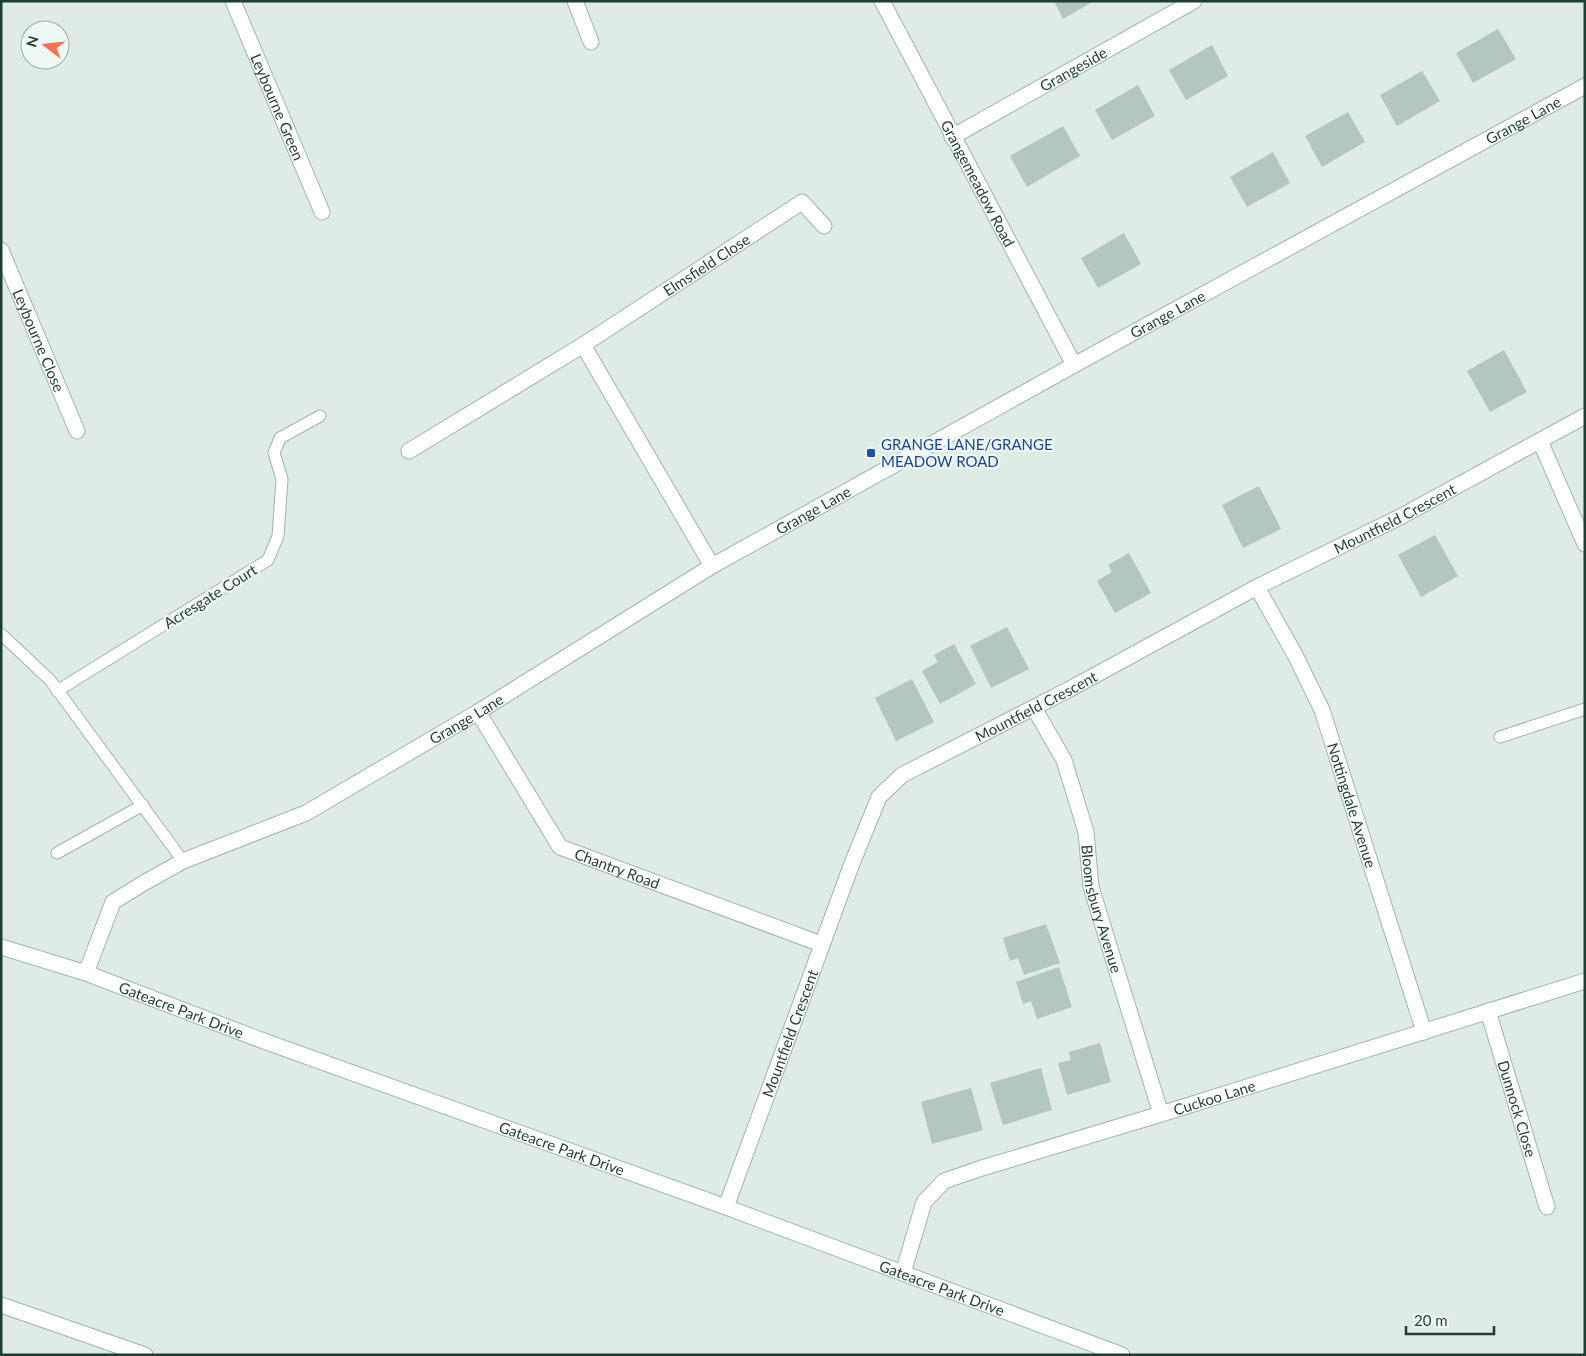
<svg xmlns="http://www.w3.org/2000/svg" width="1586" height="1356" font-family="Lato,sans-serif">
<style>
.building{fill:#b3c7be}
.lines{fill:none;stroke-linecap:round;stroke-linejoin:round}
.lane-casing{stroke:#a1b4ac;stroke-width:13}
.street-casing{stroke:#a1b4ac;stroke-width:17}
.secondary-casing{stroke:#9cb9ad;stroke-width:17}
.lane{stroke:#fff;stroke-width:11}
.street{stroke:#fff;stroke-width:15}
.secondary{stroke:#fff;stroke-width:15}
.transit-dot{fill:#1a4fb4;stroke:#eff8f3;stroke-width:2}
.labels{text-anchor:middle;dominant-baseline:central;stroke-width:4.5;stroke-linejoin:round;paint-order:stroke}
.street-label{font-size:15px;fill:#1e3d34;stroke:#eff8f3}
.transit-label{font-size:15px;fill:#164399;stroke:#eff8f3;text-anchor:start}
</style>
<rect width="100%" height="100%" fill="#deece5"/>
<!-- building -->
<g class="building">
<path d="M1054 1H1094L1063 19Z"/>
<path d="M1498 29 1516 59 1473 83 1456 53Z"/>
<path d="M1212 45 1228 76 1186 100 1169 70Z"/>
<path d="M1422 71 1440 101 1397 126 1380 95Z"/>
<path d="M1138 85 1155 116 1112 140 1095 110Z"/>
<path d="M1348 112 1365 142 1322 167 1305 136Z"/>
<path d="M1063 126 1080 156 1027 187 1010 156Z"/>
<path d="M1273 152 1290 183 1247 207 1230 177Z"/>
<path d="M1124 233 1141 264 1098 288 1081 258Z"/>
<path d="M1504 350 1527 392 1490 412 1467 371Z"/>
<path d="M1259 486 1281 529 1243 548 1222 505Z"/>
<path d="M1435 535 1458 576 1421 597 1398 555Z"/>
<path d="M1129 553 1151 593 1115 613 1097 581 1112 572 1108 565Z"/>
<path d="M1007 627 1029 669 991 688 970 646Z"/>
<path d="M954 644 976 684 940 704 922 671 938 662 934 655Z"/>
<path d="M912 679 934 722 896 741 875 698Z"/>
<path d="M1046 924 1060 963 1024 975 1018 958 1010 961 1003 938Z"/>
<path d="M1059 967 1072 1007 1037 1019 1031 1001 1023 1004 1016 982Z"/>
<path d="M1100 1043 1111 1082 1067 1095 1058 1063 1071 1060 1069 1052Z"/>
<path d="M1041 1068 1052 1110 1003 1125 990 1083Z"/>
<path d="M971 1088 983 1130 932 1144 921 1102Z"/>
</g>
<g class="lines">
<!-- lane casing -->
<g class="lane-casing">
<g id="lane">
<path d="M1 634 50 680 183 861"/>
<path d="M57 691 268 560 278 536 282 479 274 453 280 438 320 416"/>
<path d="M1500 737 1585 709"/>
<path d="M57 853 143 805"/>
</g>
</g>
<!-- street casing -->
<g class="street-casing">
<g id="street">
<path id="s1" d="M233 1 322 212"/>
<path d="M575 1 591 42"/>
<path id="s2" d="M882 1 1074 365"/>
<path id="s3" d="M952 137 1194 1"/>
<path id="s4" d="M1 250 77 431"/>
<path d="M583 345 712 566"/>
<path d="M1540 441 1585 544"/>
<path id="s5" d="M409 451 583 345 802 202 824 226"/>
<path id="s6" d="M1257 587 1295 655 1322 710 1424 1032"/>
<path id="s7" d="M1034 708 1064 760 1086 832 1091 887 1161 1114"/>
<path id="s8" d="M478 712 560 847 821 944"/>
<path id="s9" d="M86 973 113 902 142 884 183 861 306 813 478 712 712 566 1074 365 1585 86"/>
<path id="s10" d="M1488 1011 1547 1207"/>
<path id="s11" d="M726 1207 851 866 879 797 902 775 1068 690 1257 587 1400 517 1585 416"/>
<path id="s12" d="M903 1273 924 1202 944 1181 982 1168 1161 1114 1585 981"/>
<path d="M1 1305 145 1355"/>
</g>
</g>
<!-- secondary casing -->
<g class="secondary-casing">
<g id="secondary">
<path id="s13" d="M1 947 86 973 261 1040 726 1207 1122 1355"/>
</g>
</g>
<!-- lane -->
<use href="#lane" class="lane"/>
<!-- street -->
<use href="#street" class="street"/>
<!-- secondary -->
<use href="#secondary" class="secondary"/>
</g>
<!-- markers -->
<rect class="transit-dot" x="866" y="448" width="10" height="10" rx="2.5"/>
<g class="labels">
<!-- street labels -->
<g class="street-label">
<text stroke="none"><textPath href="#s3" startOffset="139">Grangeside</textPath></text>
<text stroke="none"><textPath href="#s1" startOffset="115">Leybourne Green</textPath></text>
<text stroke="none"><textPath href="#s9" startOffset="1690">Grange Lane</textPath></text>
<text stroke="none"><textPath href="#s2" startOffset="206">Grangemeadow Road</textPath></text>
<text stroke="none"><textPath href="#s5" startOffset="351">Elmsfield Close</textPath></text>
<text stroke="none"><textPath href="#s9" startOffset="1285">Grange Lane</textPath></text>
<text stroke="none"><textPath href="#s4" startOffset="98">Leybourne Close</textPath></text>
<text stroke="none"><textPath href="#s9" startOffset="880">Grange Lane</textPath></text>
<text stroke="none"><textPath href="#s11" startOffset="1025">Mountfield Crescent</textPath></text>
<text transform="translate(210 596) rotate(-32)">Acresgate Court</text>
<text stroke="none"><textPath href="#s11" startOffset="620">Mountfield Crescent</textPath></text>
<text stroke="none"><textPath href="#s9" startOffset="475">Grange Lane</textPath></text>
<text stroke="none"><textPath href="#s6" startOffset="239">Nottingdale Avenue</textPath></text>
<text stroke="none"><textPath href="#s8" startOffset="219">Chantry Road</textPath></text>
<text stroke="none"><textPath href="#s7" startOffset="214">Bloomsbury Avenue</textPath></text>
<text stroke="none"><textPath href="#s13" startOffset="191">Gateacre Park Drive</textPath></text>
<text stroke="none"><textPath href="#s11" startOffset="185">Mountfield Crescent</textPath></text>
<text stroke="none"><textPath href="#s12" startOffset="386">Cuckoo Lane</textPath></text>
<text stroke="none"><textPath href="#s10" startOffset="102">Dunnock Close</textPath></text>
<text stroke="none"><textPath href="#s13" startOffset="596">Gateacre Park Drive</textPath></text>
<text stroke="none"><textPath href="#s13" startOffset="1001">Gateacre Park Drive</textPath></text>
</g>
<!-- transit labels -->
<g class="transit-label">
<text x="881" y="444">GRANGE LANE/GRANGE<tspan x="881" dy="17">MEADOW ROAD</tspan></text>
</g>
</g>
<!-- border -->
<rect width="1586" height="1356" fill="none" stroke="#1e3d34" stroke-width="5"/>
<!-- north arrow -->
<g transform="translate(45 45) rotate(286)"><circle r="24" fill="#eff8f3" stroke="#9bada7"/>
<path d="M0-4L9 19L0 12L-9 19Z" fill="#ff6f49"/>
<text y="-8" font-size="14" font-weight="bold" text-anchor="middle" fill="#1e3d34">N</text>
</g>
<!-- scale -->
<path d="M1406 1326v8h88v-8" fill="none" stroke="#1e3d34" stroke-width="2.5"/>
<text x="1414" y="1326" font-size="15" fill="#1e3d34" stroke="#eff8f3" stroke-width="4" paint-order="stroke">20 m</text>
</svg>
